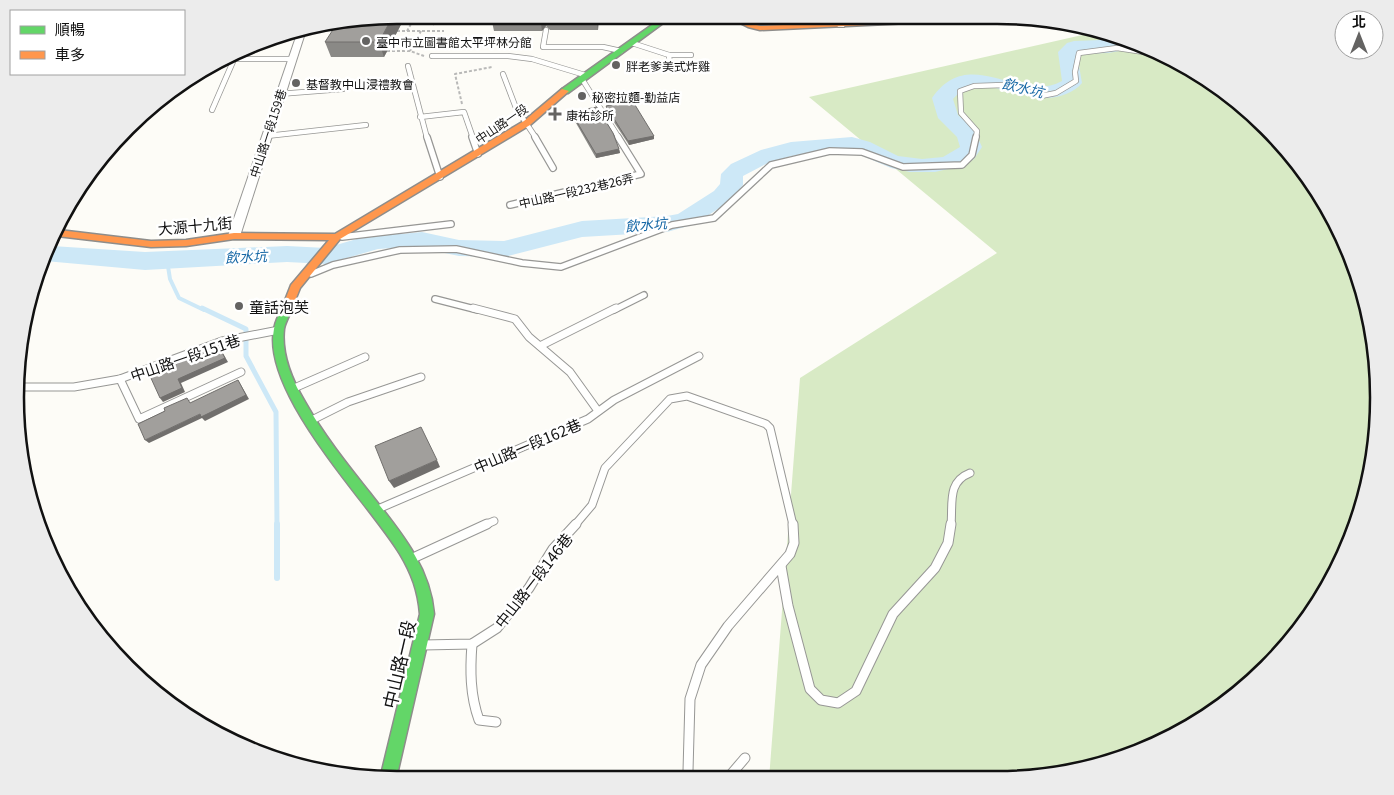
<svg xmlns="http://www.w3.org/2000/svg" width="1394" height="795" font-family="Georgia,'Noto Sans TC',serif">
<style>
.forest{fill:#d8eac5}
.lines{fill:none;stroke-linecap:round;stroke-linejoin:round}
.stream-far2{stroke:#cde8f7;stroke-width:4}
.stream-far1{stroke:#cde8f7;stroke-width:5}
.stream{stroke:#cde8f7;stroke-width:6}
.river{fill:#cde8f7;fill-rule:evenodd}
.lane-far3-casing{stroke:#979795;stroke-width:6}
.lane-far2-casing{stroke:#979795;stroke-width:8}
.lane-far1-casing{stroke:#979795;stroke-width:9}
.lane-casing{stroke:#979795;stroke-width:11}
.street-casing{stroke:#979795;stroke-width:2}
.fast-casing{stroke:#8e8d8b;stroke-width:3}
.slow-casing{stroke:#8e8d8b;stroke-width:3}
.path{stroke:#b9b9b8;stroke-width:2;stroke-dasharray:3 2;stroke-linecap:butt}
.lane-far3{stroke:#fffffe;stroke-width:4.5}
.lane-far2{stroke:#fffffe;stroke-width:5.5}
.lane-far1{stroke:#fffffe;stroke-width:7}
.lane{stroke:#fffffe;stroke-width:9}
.street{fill:#fffffe;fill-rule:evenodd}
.fast{fill:#63d668;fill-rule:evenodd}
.slow{fill:#ff974d;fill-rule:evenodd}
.wall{fill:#8a8986}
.shaded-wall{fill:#716f6d}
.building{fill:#a19f9c;stroke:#716f6d}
.poi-dot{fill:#646362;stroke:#fff;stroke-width:2}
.labels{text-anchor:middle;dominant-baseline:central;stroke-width:5;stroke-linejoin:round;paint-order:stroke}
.far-poi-label{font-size:12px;fill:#111;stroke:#fff;text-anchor:start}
.far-street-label{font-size:12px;fill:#111;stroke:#fff}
.far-water-label{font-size:14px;font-style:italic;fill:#1768a6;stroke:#fff}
.street-label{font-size:15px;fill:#111;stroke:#fff}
.poi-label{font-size:15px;fill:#111;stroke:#fff;text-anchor:start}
.near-street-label{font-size:18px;fill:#111;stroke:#fff}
.rim{fill:none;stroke:#111;stroke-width:2.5}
</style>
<rect width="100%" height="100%" fill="#fdfcf7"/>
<!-- forest -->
<path class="forest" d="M1100 31 1120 35 1209 79 1267 127 1314 185 1350 251 1372 323 1379 397 1372 472 1350 544 1315 610 1267 668 1188 729 1119 760 1022 779H769L800 378 997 253 809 97Z"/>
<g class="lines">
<!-- stream-far2 -->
<path class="stream-far2" d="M167 260 170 279 179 298 204 310"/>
<!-- stream-far1 -->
<path class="stream-far1" d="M202 308 246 329V356L276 412 277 525"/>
<!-- stream -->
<path class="stream" d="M277 524V578"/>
<!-- river -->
<path class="river" d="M1127 39 1143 47 1108 53 1077 54 1082 83C1078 88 1073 91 1066 94 1028 111 982 66 953 99L958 115 974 129 982 147 974 159 965 165 935 172H910L891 168 849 150 791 156 766 164 743 176V185L730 201 695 224 667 232 582 237 504 257 459 256 421 248 401 250 393 248 378 249 326 264 287 262 145 270 45 261 52 246 145 252 287 246 326 248 377 233 393 232 401 234 422 232 459 240 504 241 582 221 667 216 678 214 714 191 720 184 721 174 731 164 761 150 791 142 852 137 870 142 898 156 922 159 943 157 960 147 957 137 938 118 932 98C970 43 1019 105 1062 81L1058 52 1067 43 1074 41Z"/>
<!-- lane-far3 casing -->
<g class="lane-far3-casing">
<g id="lane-far3">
<path d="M546 30 543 47H603L621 51"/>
<path d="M632 43 669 55 670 69"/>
<path d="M669 55H691"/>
<path d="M432 56H508L532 59 585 75"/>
<path d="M234 59H292"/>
<path d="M408 66 427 138"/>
<path d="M503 74 516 108 536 138"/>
<path d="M582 79 619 138"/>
<path d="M279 94 343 89"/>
<path d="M212 110 235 57"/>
<path d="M420 117 464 112 473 138"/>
<path d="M267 136 366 125"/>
<path d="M976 138 977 131 961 113 960 91 974 86 1004 85 1041 96 1056 93 1076 81 1075 72 1079 53 1117 48 1157 54"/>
</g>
</g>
<!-- lane-far2 casing -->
<g class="lane-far2-casing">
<g id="lane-far2">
<path d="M427 137 440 177"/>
<path d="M472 137 478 154"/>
<path d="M535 137 553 168"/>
<path d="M510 205 641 174 618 137"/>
<path d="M342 237 451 224"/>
<path d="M311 274 333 265 400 250 456 249 522 263 561 267 672 225 714 218 771 165 830 151 862 152 903 167 962 165 972 155 976 137"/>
<path d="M435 299 478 310"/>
<path d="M614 310 644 295"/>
</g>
</g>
<!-- lane-far1 casing -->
<g class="lane-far1-casing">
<g id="lane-far1">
<path d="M473 308 515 319 529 337 570 372 598 411"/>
<path d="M540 346 616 308"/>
<path d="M120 379 139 419 241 372"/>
<path d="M19 387H74L120 379 222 341 279 330"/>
<path d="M292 389 365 357"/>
<path d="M312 420 348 402 421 377"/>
<path d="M378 509 588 419 614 400 699 356"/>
<path d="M485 525 494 521"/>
<path d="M575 525 592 505 605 468 670 399 687 396 766 424 770 428 793 525"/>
<path d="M951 525C953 503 947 482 970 473"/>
</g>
</g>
<!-- lane casing -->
<g class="lane-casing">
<g id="lane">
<path d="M413 558 487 524"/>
<path d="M781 566 788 606 810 689 821 700 838 703 856 691 893 614 935 568 948 543 951 524"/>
<path d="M472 644C470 670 470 695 479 720L496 722"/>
<path d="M423 645 472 644 497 628 529 588 553 549 576 524"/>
<path d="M690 779 688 771 690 699 701 665 728 626 790 554 794 543 793 524"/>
<path d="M727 779 745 758"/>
</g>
</g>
<!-- street casing -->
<g class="street-casing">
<g id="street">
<path d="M831 16H839L845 25 844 27H838Z"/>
<path d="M306 30 240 236 238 239H230L228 236 298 31Z"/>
</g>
</g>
<!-- fast casing -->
<g class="fast-casing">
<g id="fast">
<path d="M666 15H674L568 93H562V89Z"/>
<path d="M287 304 292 308C290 315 285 322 284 329 281 355 292 380 305 402 323 434 346 463 369 492 398 529 430 565 434 614L396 779H380L420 614C418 591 412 574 400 554 368 501 250 383 277 319 280 314 281 306 287 304Z"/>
</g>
</g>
<!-- slow casing -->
<g class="slow-casing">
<g id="slow">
<path d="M724 15C737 15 747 23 760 26L976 16H1022L1034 18 1031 20 993 19 760 30 748 27Z"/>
<path d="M562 89 569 91 530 125 340 239 300 288 292 308 287 312 282 308 291 285 329 240 234 239 186 246 151 247 57 236 59 230 151 241 186 240 234 233 335 234 524 121Z"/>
</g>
</g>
<!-- path -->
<g class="path">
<path d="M433 25 436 18"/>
<path d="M1086 29 1105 39"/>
<path d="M397 31H444"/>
<path d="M407 31 416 15"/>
<path d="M387 51H410L424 56"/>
<path d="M410 51 421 31"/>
<path d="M462 104 455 74 492 67"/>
</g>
<!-- lane-far3 -->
<use href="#lane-far3" class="lane-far3"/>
<!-- lane-far2 -->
<use href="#lane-far2" class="lane-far2"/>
<!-- lane-far1 -->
<use href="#lane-far1" class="lane-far1"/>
<!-- lane -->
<use href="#lane" class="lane"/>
<!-- street -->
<use href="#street" class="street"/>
<!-- fast -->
<use href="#fast" class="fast"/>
<!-- slow -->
<use href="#slow" class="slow"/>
</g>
<!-- wall -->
<g class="wall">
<path d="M398 15H406L384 57H331L325 42Z"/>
<path d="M492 15H599L598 30H550L546 26 542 31H494L491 17Z"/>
<path d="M606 106 654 136V139L629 145 606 110Z"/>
<path d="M571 112 619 149 620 153 596 158 572 116Z"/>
</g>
<!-- shaded-wall -->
<g class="shaded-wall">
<path d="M398 15H406L384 57 379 42 393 16Z"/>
<path d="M540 15H545L546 26 542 31 540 16Z"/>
<path d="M596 15H599L598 30Z"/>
<path d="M654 136V139L629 145 628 141Z"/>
<path d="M619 149 620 153 596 158V154Z"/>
<path d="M218 345 228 362 181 383 185 392 163 402 160 398 178 379Z"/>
<path d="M238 380 249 399 205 421 202 418 149 443 145 440 200 414Z"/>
<path d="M437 460 440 467 394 488 389 481Z"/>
</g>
<!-- building -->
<g class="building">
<path d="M492 15H540V16L491 17Z"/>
<path d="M547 15H586L548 16Z"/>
<path d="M393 16 379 42H325L336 25Z"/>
<path d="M632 100 654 136 628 141 606 106Z"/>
<path d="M597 107 613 133 619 149 596 154 571 112Z"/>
<path d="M218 345 225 358 178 379 182 388 160 398 150 376Z"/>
<path d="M238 380 246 395 201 417 200 414 145 440 138 424 165 411 164 408 187 398 190 403Z"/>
<path d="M421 427 437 460 389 481 375 446Z"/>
</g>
<!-- markers -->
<g class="poi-dot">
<circle cx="366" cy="41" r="5"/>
<circle cx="616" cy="65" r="5"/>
<circle cx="296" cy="83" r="5"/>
<circle cx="582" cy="96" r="5"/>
<path d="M552.5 106.5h5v5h5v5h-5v5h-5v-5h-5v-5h5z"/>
<circle cx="239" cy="306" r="5"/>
</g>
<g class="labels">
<!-- far-poi labels -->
<g class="far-poi-label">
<text x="376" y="41">臺中市立圖書館太平坪林分館</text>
<text x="626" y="65">胖老爹美式炸雞</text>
<text x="306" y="83">基督教中山浸禮教會</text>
<text x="592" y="96">秘密拉麵-勤益店</text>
<text x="566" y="114">康祐診所</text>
</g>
<!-- far-street labels -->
<g class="far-street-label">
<text transform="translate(501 123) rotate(-34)">中山路一段</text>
<text transform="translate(267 133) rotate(-72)">中山路一段159巷</text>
<text transform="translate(576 190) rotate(-13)">中山路一段232巷26弄</text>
</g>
<!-- far-water labels -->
<g class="far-water-label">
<text transform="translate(1023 87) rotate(13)">飲水坑</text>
<text transform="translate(646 224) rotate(-5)">飲水坑</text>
<text transform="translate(246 256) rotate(-3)">飲水坑</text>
</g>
<!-- street labels -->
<g class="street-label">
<text transform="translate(195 225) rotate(-5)">大源十九街</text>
<text transform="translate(185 357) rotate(-19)">中山路一段151巷</text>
<text transform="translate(527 445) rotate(-23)">中山路一段162巷</text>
<text transform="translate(533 580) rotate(-52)">中山路一段146巷</text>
</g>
<!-- poi labels -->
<g class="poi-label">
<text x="249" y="306">童話泡芙</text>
</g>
<!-- near-street labels -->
<g class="near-street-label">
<text transform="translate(398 664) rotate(-77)">中山路一段</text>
</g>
</g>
<!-- crop -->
<path d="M0 0H1394V795H0ZM397 24H997A373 373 0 0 1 1370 397V398A373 373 0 0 1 997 771H397A373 373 0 0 1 24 398V397A373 373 0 0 1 397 24Z" fill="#ececec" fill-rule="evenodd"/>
<path class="rim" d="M397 24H997A373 373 0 0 1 1370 397V398A373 373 0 0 1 997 771H397A373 373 0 0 1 24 398V397A373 373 0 0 1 397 24Z"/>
<!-- legend -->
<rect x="10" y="10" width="175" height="65" fill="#ffffff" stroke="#a0a0a0"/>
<rect x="20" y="26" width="25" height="8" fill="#63d668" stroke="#a0a0a0"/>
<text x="55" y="35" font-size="15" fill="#111111">順暢</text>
<rect x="20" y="51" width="25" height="8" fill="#ff974d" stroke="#a0a0a0"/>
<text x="55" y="60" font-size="15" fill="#111111">車多</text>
<!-- north arrow -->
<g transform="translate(1359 35)"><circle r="24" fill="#ffffff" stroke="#a0a0a0"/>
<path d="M0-4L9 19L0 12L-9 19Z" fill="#646362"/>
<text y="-8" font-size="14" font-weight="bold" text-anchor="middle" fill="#111111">北</text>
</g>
</svg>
